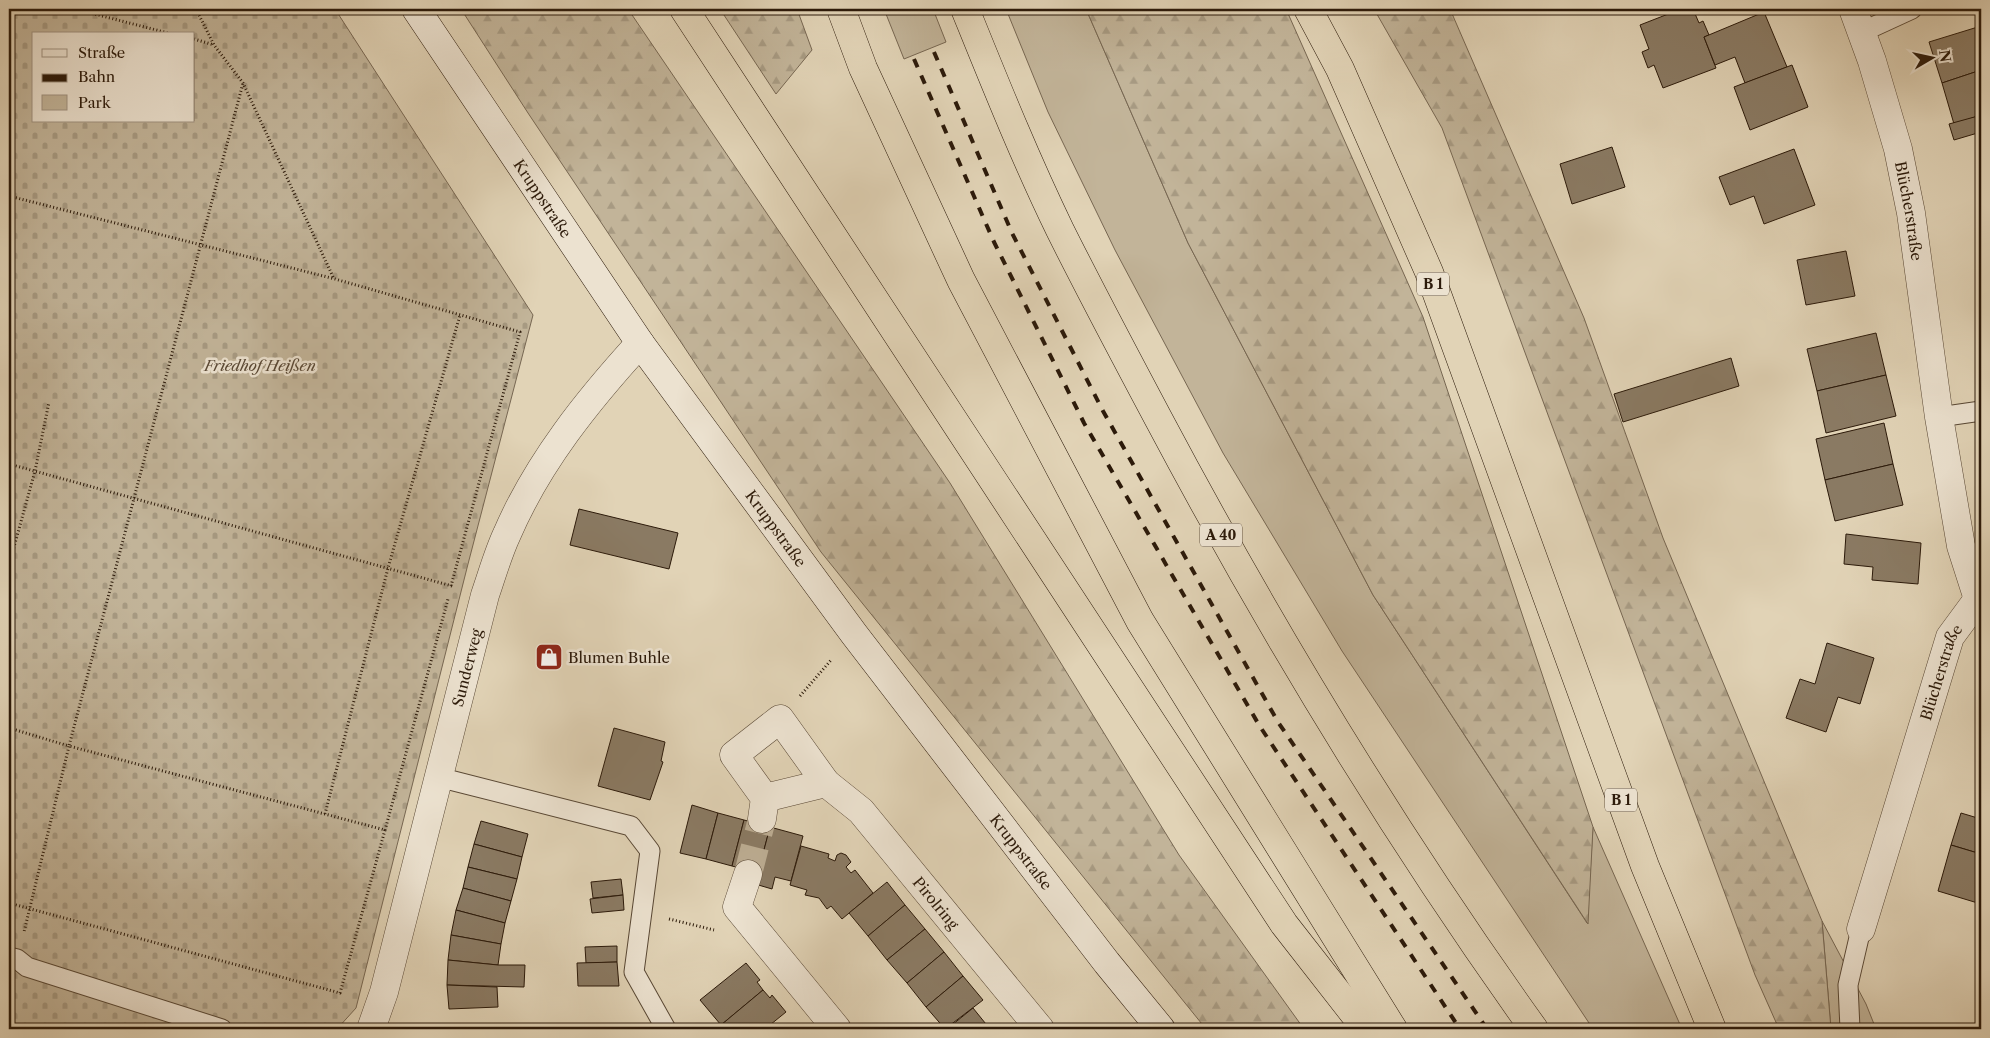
<svg xmlns="http://www.w3.org/2000/svg" width="1990" height="1038" font-family="'Libre Caslon Text',serif">
<style>
.green{fill:#c2b499;stroke:#776752}
.forest{fill:url(#forest-firs);stroke:#776752}
.cemetery{fill:url(#cemetery-stones);stroke:#776752;fill-rule:evenodd}
.building{fill:#8a7a63;stroke:#2c1a0a}
.lines{fill:none;stroke-linecap:round;stroke-linejoin:round}
.street-tunnel{stroke:#bdae94;stroke-width:28;stroke-dasharray:28 14;stroke-linecap:butt}
.lane-casing{stroke:#594835;stroke-width:21}
.street-casing{stroke:#594835;stroke-width:29}
.secondary-casing{stroke:#2c1a0a;stroke-width:29}
.highway-casing{stroke:#2c1a0a;stroke-width:29}
.path{stroke:#2c1a0a;stroke-width:3;stroke-dasharray:1 2.5;stroke-linecap:butt}
.lane{stroke:#ece2d0;stroke-width:19}
.street{stroke:#ece2d0;stroke-width:28}
.secondary{stroke:#ece2d0;stroke-width:28}
.highway{stroke:#e1d3b6;stroke-width:28}
.rail{stroke:#2c1a0a;stroke-width:4;stroke-dasharray:9 9;stroke-linecap:butt}
.labels{text-anchor:middle;dominant-baseline:central;stroke-width:5;stroke-linejoin:round;paint-order:stroke}
.shield{fill:#ece2d0;stroke:#665645;stroke-width:1}
.shield-label{font-size:14px;font-weight:bold;fill:#2c1a0a}
.street-label{font-size:15px;fill:#2c1a0a;stroke:#ece2d0}
.park-label{font-size:15px;font-style:italic;fill:#594835;stroke:#ece2d0}
.poi-label{font-size:15px;fill:#2c1a0a;stroke:#ece2d0;text-anchor:start}
</style>
<defs>
<pattern id="forest-firs" width="22" height="20" patternUnits="userSpaceOnUse" patternTransform="scale(1.25)"><rect width="22" height="20" fill="#c2b499"/><path d="M5 1l3.5 6h-7zM16 11l3.5 6h-7z" fill="#a79a82"/></pattern>
<pattern id="cemetery-stones" width="16" height="16" patternUnits="userSpaceOnUse" patternTransform="scale(1.25)"><rect width="16" height="16" fill="#c2b499"/><path d="M2 7V4a2 2 0 0 1 4 0v3zM10 15v-3a2 2 0 0 1 4 0v3z" fill="#a79a82"/></pattern>
</defs>
<rect width="100%" height="100%" fill="#e1d3b6"/>
<filter id="stains"><feTurbulence type="fractalNoise" baseFrequency=".004" numOctaves="4"/><feColorMatrix values="0 0 0 0 .2 0 0 0 0 .09 0 0 0 0 .02 0 0 0 .5 -.17"/></filter>
<radialGradient id="worn" r=".72"><stop offset=".6" stop-color="#630" stop-opacity="0"/><stop offset="1" stop-color="#630" stop-opacity=".3"/></radialGradient>
<!-- green -->
<g class="green">
<path d="M884 9H933L946 42 904 59Z"/>
<path d="M1006 9H1086L1188 243 1373 595 1587 923 1593 827 1682 1029H1593L1342 651 1223 453 1115 250 1048 112Z"/>
<path d="M1822 921 1866 1004 1876 1029H1831Z"/>
</g>
<!-- forest -->
<g class="forest">
<path d="M461 9H628L950 483 1179 855 1304 1029H1206L821 552 528 113Z"/>
<path d="M720 9H797L812 50 776 94Z"/>
<path d="M1086 9H1286L1423 317 1593 827 1588 924 1373 595 1188 243Z"/>
<path d="M1374 9H1450L1584 318 1663 538 1822 921 1831 1029H1779L1755 975 1442 128Z"/>
</g>
<!-- cemetery -->
<path class="cemetery" d="M9 9H335L533 315 468 564 356 1008 337 1029H9ZM34 34H194V121H34Z"/>
<!-- building -->
<g class="building">
<path d="M1681 9H1693L1699 23 1703 21 1709 35 1704 37 1716 68 1663 88 1654 65 1648 68 1642 52 1649 49 1640 25Z"/>
<path d="M1764 12 1787 67 1745 83 1735 57 1715 65 1704 37Z"/>
<path d="M1981 26V70L1942 83 1929 42Z"/>
<path d="M1792 65 1808 107 1750 130 1734 87Z"/>
<path d="M1981 70V115L1954 124 1942 83Z"/>
<path d="M1978 116 1981 132 1954 140 1949 124Z"/>
<path d="M1612 147 1625 187 1572 204 1560 164Z"/>
<path d="M1794 149 1815 205 1764 224 1754 196 1730 205 1719 177Z"/>
<path d="M1846 251 1855 296 1806 305 1797 260Z"/>
<path d="M1876 333 1886 375 1817 391 1807 349Z"/>
<path d="M1731 358 1739 386 1623 422 1614 394Z"/>
<path d="M1886 375 1896 416 1826 433 1817 391Z"/>
<path d="M1884 423 1893 464 1825 480 1816 439Z"/>
<path d="M1893 464 1903 505 1835 521 1825 480Z"/>
<path d="M579 509 678 533 669 569 570 545Z"/>
<path d="M1846 534 1921 543 1918 584 1872 580 1873 567 1844 564Z"/>
<path d="M1827 643 1874 658 1860 704 1838 697 1826 732 1786 718 1800 679 1815 684Z"/>
<path d="M614 728 665 742 661 761 663 762 650 800 598 786Z"/>
<path d="M692 805 718 813 706 859 680 853Z"/>
<path d="M718 813 744 820 732 866 706 859Z"/>
<path d="M1961 813 1981 819V854L1951 845Z"/>
<path d="M744 820 770 827 758 873 732 866Z"/>
<path d="M481 821 528 834 522 857 474 844Z"/>
<path d="M770 827 803 836 791 881 775 877 772 889 755 884Z"/>
<path d="M474 844 522 857 517 879 468 867Z"/>
<path d="M1951 845 1981 854V904L1938 891Z"/>
<path d="M801 846 829 854 828 858 835 861 837 855 841 853 846 855 851 862 846 867 851 873 855 870 873 893 842 919 831 906 827 909 819 898 805 895 807 890 790 885Z"/>
<path d="M468 867 517 879 511 901 463 888Z"/>
<path d="M621 879 623 895 593 898 591 882Z"/>
<path d="M887 882 905 905 868 936 849 913Z"/>
<path d="M463 888 511 901 505 923 456 910Z"/>
<path d="M623 895 624 910 592 913 590 899Z"/>
<path d="M905 905 925 929 887 960 868 936Z"/>
<path d="M456 910 505 923 501 944 451 935Z"/>
<path d="M925 929 944 952 907 983 887 960Z"/>
<path d="M451 935 501 944 498 965 448 960Z"/>
<path d="M617 946V962L586 963 585 947Z"/>
<path d="M944 952 963 976 926 1007 907 983Z"/>
<path d="M448 960 498 965H525L524 987 447 985Z"/>
<path d="M617 962 619 986H578L577 963Z"/>
<path d="M746 963 760 980 757 982 763 990 721 1025 700 1000Z"/>
<path d="M963 976 983 1000 945 1029 926 1007Z"/>
<path d="M447 985 497 987 498 1007 449 1009Z"/>
<path d="M763 990 770 998 772 995 786 1012 765 1029H724L721 1025Z"/>
<path d="M973 1008 990 1029H947Z"/>
</g>
<g class="lines">
<!-- street-tunnel -->
<path class="street-tunnel" d="M748 874 762 819"/>
<!-- lane casing -->
<g class="lane-casing">
<g id="lane">
<path d="M1862 32 1912 9"/>
<path d="M1939 417 1981 411"/>
<path d="M438 777 631 826 650 851 634 972 666 1029"/>
<path d="M9 957 17 959 27 967 222 1029"/>
<path d="M1850 1029 1848 985 1861 929"/>
</g>
</g>
<!-- street casing -->
<g class="street-casing">
<g id="street">
<path id="s1" d="M1853 9 1872 61 1898 149 1911 213 1939 417 1961 546 1978 599"/>
<path d="M765 798 826 783"/>
<path id="s2" d="M762 819 765 798 734 755 780 719 826 783 861 811 1040 1029"/>
<path d="M748 874 737 907 837 1029"/>
<path id="s3" d="M1861 929 1950 637 1978 599"/>
<path id="s4" d="M371 1029 384 992 485 595C492 575 498 553 507 534 538 462 588 400 640 343"/>
</g>
</g>
<!-- secondary casing -->
<g class="secondary-casing">
<g id="secondary">
<path id="s5" d="M416 9 640 343 854 634 1107 963 1161 1029"/>
</g>
</g>
<!-- highway casing -->
<g class="highway-casing">
<g id="highway">
<path d="M684 9 1284 924 1366 1029"/>
<path d="M841 9 863 68 961 280 1140 621 1393 1029"/>
<path d="M965 9C995 83 1025 158 1060 230 1092 294 1125 356 1158 418 1270 629 1395 835 1534 1029"/>
<path d="M1308 9 1340 69 1429 272 1645 866 1712 1029"/>
</g>
</g>
<!-- path -->
<g class="path">
<path d="M75 9 172 34"/>
<path d="M196 9 214 45 243 83 334 279"/>
<path d="M194 39 214 45"/>
<path d="M9 196 335 279 520 332 451 586"/>
<path d="M9 464 452 586"/>
<path d="M9 565 35 471 49 402"/>
<path d="M800 696 832 659"/>
<path d="M9 728 69 746 24 932"/>
<path d="M325 814 388 568 460 315"/>
<path d="M385 830 448 599"/>
<path d="M9 903 340 993 385 830 69 746 243 83"/>
<path d="M669 919 714 930"/>
</g>
<!-- lane -->
<use href="#lane" class="lane"/>
<!-- street -->
<use href="#street" class="street"/>
<!-- secondary -->
<use href="#secondary" class="secondary"/>
<!-- highway -->
<use href="#highway" class="highway"/>
<!-- rail -->
<g class="rail">
<path d="M934 52 1012 233 1103 411 1278 722 1487 1029"/>
<path d="M914 59 994 242 1084 423 1259 725 1460 1029"/>
</g>
</g>
<!-- icons -->
<defs>
<g id="shop-square" transform="scale(1.4375)"><rect x="-9" y="-9" width="18" height="18" rx="4" fill="#8f2418" stroke="#ece2d0"/><path d="M-5-2.5h2.3a2.7 3.5 0 0 1 5.4 0H5L5.5 6h-11ZM-1.5-2.5h3a1.5 2.3 0 0 0-3 0Z" fill="#fff"/></g>
</defs>
<g fill-rule="evenodd">
<use href="#shop-square" x="549" y="657"/>
</g>
<g class="labels">
<!-- shield labels -->
<g class="shield">
<rect x="1417" y="272.5" width="32" height="23" rx="4"/>
<rect x="1200" y="523.5" width="42" height="23" rx="4"/>
<rect x="1605" y="788.5" width="32" height="23" rx="4"/>
</g>
<g class="shield-label">
<text x="1433" y="284">B 1</text>
<text x="1221" y="535">A 40</text>
<text x="1621" y="800">B 1</text>
</g>
<!-- street labels -->
<g class="street-label">
<text stroke="none"><textPath href="#s5" startOffset="228">Kruppstraße</textPath></text>
<text stroke="none"><textPath href="#s1" startOffset="210">Blücherstraße</textPath></text>
<text stroke="none"><textPath href="#s5" startOffset="632">Kruppstraße</textPath></text>
<text stroke="none"><textPath href="#s4" startOffset="374">Sunderweg</textPath></text>
<text stroke="none"><textPath href="#s3" startOffset="269">Blücherstraße</textPath></text>
<text stroke="none"><textPath href="#s5" startOffset="1038">Kruppstraße</textPath></text>
<text stroke="none"><textPath href="#s2" startOffset="375">Pirolring</textPath></text>
</g>
<!-- park labels -->
<g class="park-label">
<text x="260" y="365">Friedhof Heißen</text>
</g>
<!-- poi labels -->
<g class="poi-label">
<text x="568" y="657">Blumen Buhle</text>
</g>
</g>
<!-- margin -->
<rect width="1990" height="1038" fill="none" stroke="#e1d3b6" stroke-width="30"/>
<rect x="10" y="10" width="1970" height="1018" fill="none" stroke="#2c1a0a" stroke-width="2.5"/>
<rect x="15" y="15" width="1960" height="1008" fill="none" stroke="#2c1a0a"/>
<!-- legend -->
<rect x="32" y="32" width="162" height="90" fill="#ece2d0" stroke="#9f9281"/>
<rect x="42" y="49" width="25" height="8" fill="#ece2d0" stroke="#9f9281"/>
<text x="78" y="58" font-size="15" fill="#2c1a0a">Straße</text>
<rect x="42" y="74" width="25" height="8" fill="#2c1a0a" stroke="#9f9281"/>
<text x="78" y="82" font-size="15" fill="#2c1a0a">Bahn</text>
<rect x="42" y="95" width="25" height="15" fill="#c2b499" stroke="#9f9281"/>
<text x="78" y="108" font-size="15" fill="#2c1a0a">Park</text>
<!-- north arrow -->
<g transform="translate(1932 58) rotate(81)" stroke="#ece2d0" stroke-width="4" paint-order="stroke">
<path d="M0-4L9 19L0 12L-9 19Z" fill="#2c1a0a"/>
<text y="-8" font-size="14" font-weight="bold" text-anchor="middle" fill="#2c1a0a">N</text>
</g>
<rect width="100%" height="100%" filter="url(#stains)"/>
<rect width="100%" height="100%" fill="url(#worn)"/>
</svg>
